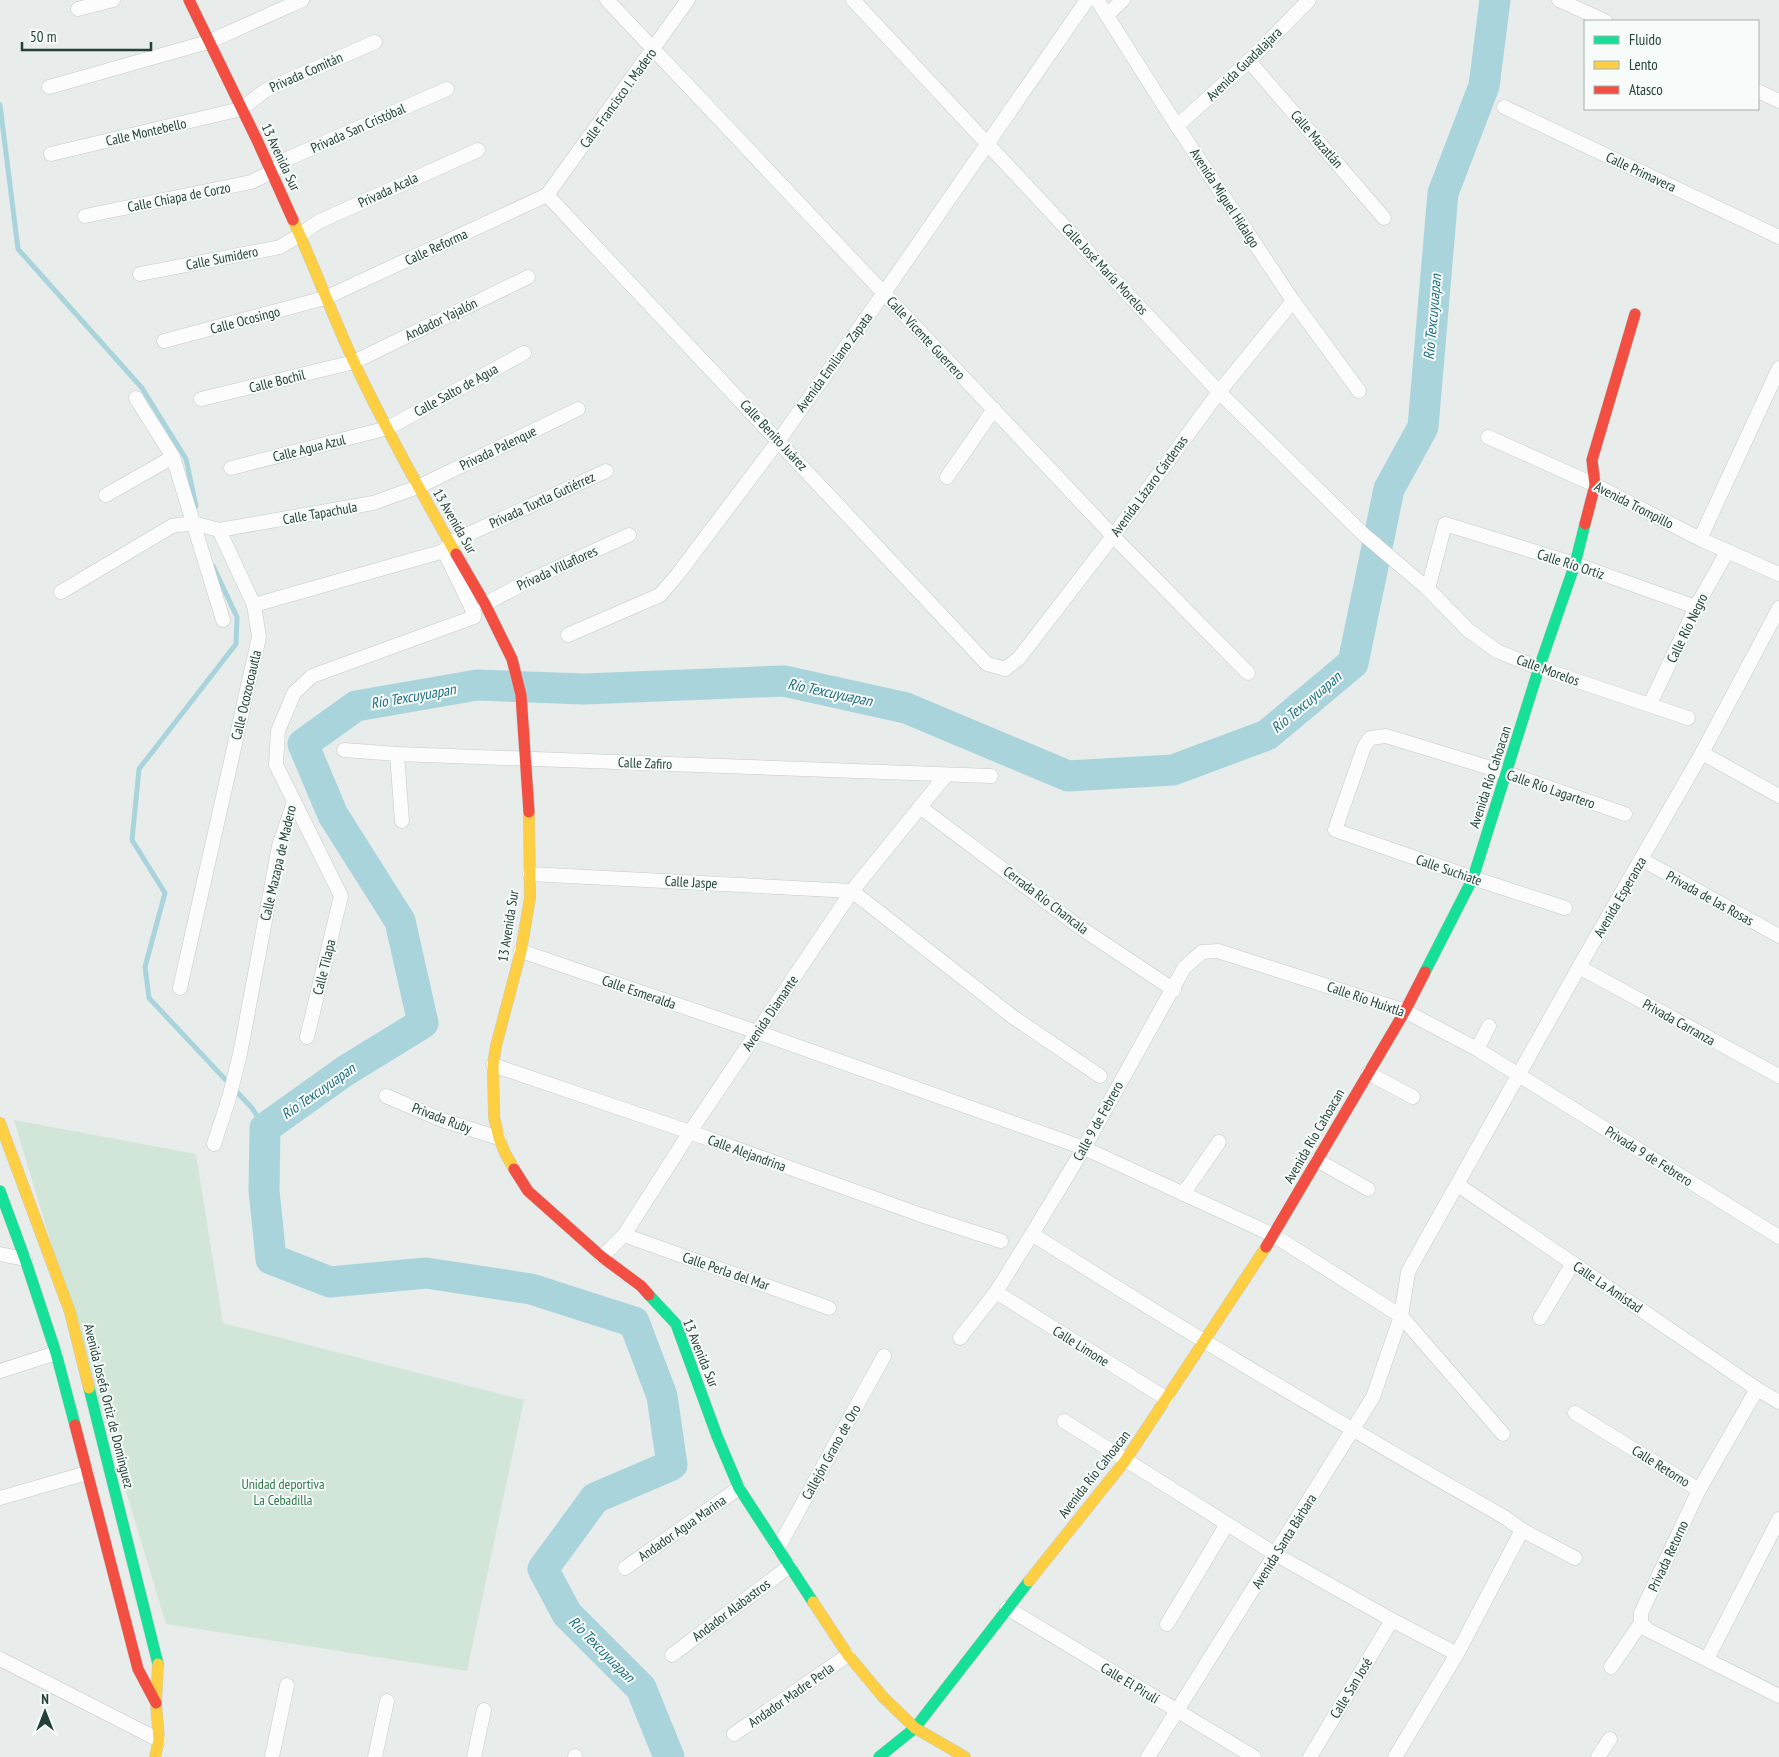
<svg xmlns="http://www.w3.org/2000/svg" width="1779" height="1757" font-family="'PT Sans Narrow',sans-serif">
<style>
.green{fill:#d1e6d8}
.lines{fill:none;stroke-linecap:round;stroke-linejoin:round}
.stream{stroke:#a9d4db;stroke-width:5}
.river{stroke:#a9d4db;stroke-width:31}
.street-casing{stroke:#c5cac8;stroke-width:15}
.fast-casing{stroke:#c3cbc8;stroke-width:12}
.slow-casing{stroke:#c3cbc8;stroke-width:12}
.jam-casing{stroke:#c3cbc8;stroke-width:12}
.street{stroke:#fcfcfc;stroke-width:14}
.fast{stroke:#16e098;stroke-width:11}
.slow{stroke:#ffcf43;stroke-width:11}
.jam{stroke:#f24e42;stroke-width:11}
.labels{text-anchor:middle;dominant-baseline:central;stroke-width:4;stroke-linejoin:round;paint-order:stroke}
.street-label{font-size:14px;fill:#24423a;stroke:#f7fbf9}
.park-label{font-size:14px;fill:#2d7a4b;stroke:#f7fbf9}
.water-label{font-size:15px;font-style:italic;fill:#1c6f80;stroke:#f7fbf9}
</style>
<rect width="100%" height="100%" fill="#e8edeb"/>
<!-- green -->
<path class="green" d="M14 1120 196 1154 223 1323 524 1400 467 1671 166 1624Z"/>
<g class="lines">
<!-- stream -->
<g class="stream">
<path d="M0 105 18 249 142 388 186 459 196 506"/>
<path d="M213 566 237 617 236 644 139 769 132 840 165 893 145 967 149 998 252 1108 265 1128"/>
</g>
<!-- river -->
<path class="river" d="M669 1757 641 1688 567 1614 543 1569 595 1498 672 1465 662 1396 634 1322 531 1289 426 1273 330 1282 271 1259 264 1190 265 1128 345 1071 423 1023 400 921 333 815 303 744 356 706 477 685 584 689 784 681 906 708 1068 776 1173 770 1267 735 1353 663 1389 489 1423 427 1443 193 1484 86 1495 0"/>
<!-- street casing -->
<g class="street-casing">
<g id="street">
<path d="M607 0 1113 536 1248 673"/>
<path d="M853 0 1219 392 1362 533 1428 589 1468 630 1497 651 1539 668 1688 718"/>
<path d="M1097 0 1177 126 1293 301 1359 391"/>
<path d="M1559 0 1605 21"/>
<path d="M78 9 113 0"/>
<path d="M1107 15 1123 0"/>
<path d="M1249 61 1384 218"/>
<path d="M49 87 208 42 302 0"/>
<path d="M1758 91 1779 101"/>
<path d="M1504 107 1779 237"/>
<path d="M1177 126 1249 61 1309 0"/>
<path d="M51 154 241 109 266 90 375 42"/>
<path d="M547 195 987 664 1005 669 1019 658 1113 536 1219 392 1293 301"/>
<path d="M85 216 251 182 272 172 287 159 447 89"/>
<path d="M140 274 280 247 300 235 318 222 478 150"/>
<path d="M164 341 325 298 547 195 688 0"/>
<path d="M136 398 173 457 223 620"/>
<path d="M201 399 354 362 528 277"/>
<path d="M1488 437 1595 485 1700 539 1779 574"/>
<path d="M231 468 388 428 524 353"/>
<path d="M947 477 994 409"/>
<path d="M106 495 173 457"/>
<path d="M1700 539 1779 368"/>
<path d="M1428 589 1445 524 1575 564 1696 607"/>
<path d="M61 592 172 526 193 523 219 530 373 503 418 487 578 409"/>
<path d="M485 604 530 580 629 535"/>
<path d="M254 605 444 551 451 542 606 471"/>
<path d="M568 635 660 595 678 574 779 440 884 293 1087 0"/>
<path d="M1650 704 1696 607 1727 552"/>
<path d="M344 750 397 754 991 776"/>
<path d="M1702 753 1779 796"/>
<path d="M397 754 402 821"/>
<path d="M920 807 1078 926 1174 990"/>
<path d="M1641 859 1779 936"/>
<path d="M530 874 852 891 1013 1017 1100 1076"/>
<path d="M1565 908 1473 878 1335 830 1364 747 1370 738 1386 736 1507 773 1625 814"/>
<path d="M521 951 757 1032 1084 1148 1273 1235 1401 1316 1503 1434"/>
<path d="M1579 967 1779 1076"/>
<path d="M180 988 259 637 254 605 219 530"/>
<path d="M307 1037 341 896 276 765 278 731 294 693 312 676 474 617V613L444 551"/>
<path d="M1477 1049 1489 1026"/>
<path d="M493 1065 690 1132 921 1215 1001 1241"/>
<path d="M1368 1073 1413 1097"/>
<path d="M386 1096 442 1120 499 1138"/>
<path d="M214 1144 229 1098 240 1054 279 846 294 802"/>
<path d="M1317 1160 1368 1189"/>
<path d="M1458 1185 1757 1389 1779 1402"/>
<path d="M1183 1194 1219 1142"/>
<path d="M1032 1234C1187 1333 1346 1427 1506 1518L1522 1530 1575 1558"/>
<path d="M624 1235 829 1308"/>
<path d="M0 1254 25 1259"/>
<path d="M602 1257 624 1235 690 1132 852 891 946 775"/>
<path d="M996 1292 1167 1399"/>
<path d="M1540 1318 1573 1263"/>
<path d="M960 1338 996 1292 1032 1234 1084 1148 1184 968 1202 952 1218 951 1405 1011 1477 1049 1779 1237"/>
<path d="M0 1371 56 1353"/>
<path d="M1575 1413 1699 1490"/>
<path d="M1064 1421 1275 1554 1392 1620 1457 1654"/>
<path d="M0 1498 87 1473"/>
<path d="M778 1548 884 1356"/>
<path d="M625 1568 739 1488"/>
<path d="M1007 1608 1254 1757"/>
<path d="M1641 1623V1613L1699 1490 1757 1389"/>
<path d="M1641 1623 1648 1630 1779 1696"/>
<path d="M1167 1624 1227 1524"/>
<path d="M672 1655 790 1566"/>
<path d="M0 1659 159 1740"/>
<path d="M1707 1659 1779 1519"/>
<path d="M1611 1667 1641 1623"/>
<path d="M734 1734 848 1655"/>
<path d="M272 1757 287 1685"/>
<path d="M375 1757 387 1701"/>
<path d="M474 1757 484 1710"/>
<path d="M575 1757V1756"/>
<path d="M1148 1757 1373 1397 1401 1316 1408 1272 1579 967 1702 753 1779 608"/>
<path d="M1310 1757 1392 1620"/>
<path d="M1395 1757 1457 1654 1522 1530"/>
<path d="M1598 1757 1610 1739"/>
</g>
</g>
<!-- fast casing -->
<g class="fast-casing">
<g id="fast">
<path d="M1425 972 1473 878 1539 668 1575 564 1585 524"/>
<path d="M0 1191 25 1259 56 1353 75 1425"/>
<path d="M649 1295 676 1324 717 1436 739 1488 813 1602"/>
<path d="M89 1388 158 1664"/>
<path d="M879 1757 915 1728 1029 1581"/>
</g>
</g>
<!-- slow casing -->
<g class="slow-casing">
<g id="slow">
<path d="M293 220C314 266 332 314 353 360 384 426 420 490 456 554"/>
<path d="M0 1123 70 1312 89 1388"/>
<path d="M514 1169 505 1153 499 1138 494 1117 493 1065 496 1046 521 951 530 898 529 812"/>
<path d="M1029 1581 1125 1461 1266 1247"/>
<path d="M813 1602 848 1655 883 1697 915 1728 965 1757"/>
<path d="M155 1757 159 1740 156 1703 158 1664"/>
</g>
</g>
<!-- jam casing -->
<g class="jam-casing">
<g id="jam">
<path d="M189 0 257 140 293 220"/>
<path d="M1585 524 1595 485 1592 460 1635 314"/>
<path d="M456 554 485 604 512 659 521 695 529 812"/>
<path d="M514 1169 528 1191 602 1257 641 1286 649 1295"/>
<path d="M1266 1247 1405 1011 1425 972"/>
<path d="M75 1425 138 1669 156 1703"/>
</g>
</g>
<!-- street -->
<use href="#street" class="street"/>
<!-- fast -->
<use href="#fast" class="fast"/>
<!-- slow -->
<use href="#slow" class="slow"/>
<!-- jam -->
<use href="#jam" class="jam"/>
</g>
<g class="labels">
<!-- street labels -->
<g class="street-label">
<text transform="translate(1244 64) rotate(-44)">Avenida Guadalajara</text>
<text transform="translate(306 72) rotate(-24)">Privada Comitán</text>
<text transform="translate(618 98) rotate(-54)">Calle Francisco I. Madero</text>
<text transform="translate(358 128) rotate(-24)">Privada San Cristóbal</text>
<text transform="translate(146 132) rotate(-13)">Calle Montebello</text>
<text transform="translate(1317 139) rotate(49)">Calle Mazatlán</text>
<text transform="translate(281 157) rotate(65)">13 Avenida Sur</text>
<text transform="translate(1641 172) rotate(25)">Calle Primavera</text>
<text transform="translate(388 190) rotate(-25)">Privada Acala</text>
<text transform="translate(179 197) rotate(-11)">Calle Chiapa de Corzo</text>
<text transform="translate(1225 198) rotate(57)">Avenida Miguel Hidalgo</text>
<text transform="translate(436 247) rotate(-25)">Calle Reforma</text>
<text transform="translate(222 258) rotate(-11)">Calle Sumidero</text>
<text transform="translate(1105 269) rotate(47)">Calle José María Morelos</text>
<text transform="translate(441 319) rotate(-26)">Andador Yajalón</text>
<text transform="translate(245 320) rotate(-15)">Calle Ocosingo</text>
<text transform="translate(926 338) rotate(47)">Calle Vicente Guerrero</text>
<text transform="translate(834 362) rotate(-54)">Avenida Emiliano Zapata</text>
<text transform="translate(277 381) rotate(-14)">Calle Bochil</text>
<text transform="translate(456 390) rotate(-29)">Calle Salto de Agua</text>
<text transform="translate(774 435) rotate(47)">Calle Benito Juárez</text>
<text transform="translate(309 448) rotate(-14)">Calle Agua Azul</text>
<text transform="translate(498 448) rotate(-26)">Privada Palenque</text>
<text transform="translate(1149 486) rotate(-54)">Avenida Lázaro Cárdenas</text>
<text transform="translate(542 500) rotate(-25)">Privada Tuxtla Gutiérrez</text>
<text transform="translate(1634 505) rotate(27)">Avenida Trompillo</text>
<text transform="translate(320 513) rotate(-10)">Calle Tapachula</text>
<text transform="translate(455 521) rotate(60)">13 Avenida Sur</text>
<text transform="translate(1571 564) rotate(18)">Calle Río Ortiz</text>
<text transform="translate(557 568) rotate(-25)">Privada Villaflores</text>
<text transform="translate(1687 628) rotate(-64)">Calle Río Negro</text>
<text transform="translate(1548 670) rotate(20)">Calle Morelos</text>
<text transform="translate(246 695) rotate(-77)">Calle Ocozocoautla</text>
<text transform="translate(645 763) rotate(2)">Calle Zafiro</text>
<text transform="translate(1490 777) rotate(-72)">Avenida Río Cahoacan</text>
<text transform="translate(1551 789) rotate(19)">Calle Río Lagartero</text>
<text transform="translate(278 863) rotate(-77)">Calle Mazapa de Madero</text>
<text transform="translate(1449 870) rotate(19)">Calle Suchiate</text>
<text transform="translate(691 882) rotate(3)">Calle Jaspe</text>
<text transform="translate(1620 897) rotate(-60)">Avenida Esperanza</text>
<text transform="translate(1710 898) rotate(29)">Privada de las Rosas</text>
<text transform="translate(1046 900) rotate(37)">Cerrada Río Chancala</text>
<text transform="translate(508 926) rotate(-81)">13 Avenida Sur</text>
<text transform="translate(324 967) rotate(-76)">Calle Tilapa</text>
<text transform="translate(639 992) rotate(19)">Calle Esmeralda</text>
<text transform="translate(1366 999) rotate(19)">Calle Río Huixtla</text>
<text transform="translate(770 1013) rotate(-56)">Avenida Diamante</text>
<text transform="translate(1679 1022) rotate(29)">Privada Carranza</text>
<text transform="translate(442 1118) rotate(21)">Privada Ruby</text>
<text transform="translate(1098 1121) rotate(-61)">Calle 9 de Febrero</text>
<text transform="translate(1314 1136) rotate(-60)">Avenida Río Cahoacan</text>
<text transform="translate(747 1153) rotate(20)">Calle Alejandrina</text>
<text transform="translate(1649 1156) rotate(32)">Privada 9 de Febrero</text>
<text transform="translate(726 1271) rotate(19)">Calle Perla del Mar</text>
<text transform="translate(1608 1287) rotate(34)">Calle La Amistad</text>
<text transform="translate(1081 1346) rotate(32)">Calle Limone</text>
<text transform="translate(701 1353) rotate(68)">13 Avenida Sur</text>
<text transform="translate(109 1406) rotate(76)">Avenida Josefa Ortiz de Domínguez</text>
<text transform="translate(831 1452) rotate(-61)">Callejón Grano de Oro</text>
<text transform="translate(1661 1466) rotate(32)">Calle Retorno</text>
<text transform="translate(1094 1474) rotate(-52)">Avenida Río Cahoacan</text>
<text transform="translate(682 1528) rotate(-35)">Andador Agua Marina</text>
<text transform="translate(1284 1541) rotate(-58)">Avenida Santa Bárbara</text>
<text transform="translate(1668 1556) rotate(-65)">Privada Retorno</text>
<text transform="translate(731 1610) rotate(-37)">Andador Alabastros</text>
<text transform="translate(1130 1683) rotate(31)">Calle El Pirulí</text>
<text transform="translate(1351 1688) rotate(-59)">Calle San José</text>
<text transform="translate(791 1695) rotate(-35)">Andador Madre Perla</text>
</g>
<!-- park labels -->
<g class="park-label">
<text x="283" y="1484">Unidad deportiva<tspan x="283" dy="16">La Cebadilla</tspan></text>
</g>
<!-- water labels -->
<g class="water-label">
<text transform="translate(1432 317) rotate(-85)">Río Texcuyuapan</text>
<text transform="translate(830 692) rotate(12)">Río Texcuyuapan</text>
<text transform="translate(413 696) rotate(-10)">Río Texcuyuapan</text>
<text transform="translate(1306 702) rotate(-40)">Río Texcuyuapan</text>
<text transform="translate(318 1091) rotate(-35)">Río Texcuyuapan</text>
<text transform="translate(602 1649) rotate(45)">Río Texcuyuapan</text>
</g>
</g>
<!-- legend -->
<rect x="1584" y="20" width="175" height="90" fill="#f7fbf9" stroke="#a3b1ad"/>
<rect x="1594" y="36" width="25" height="8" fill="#16e098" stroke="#a3b1ad"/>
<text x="1629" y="45" font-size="15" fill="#24423a">Fluido</text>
<rect x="1594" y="61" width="25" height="8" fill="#ffcf43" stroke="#a3b1ad"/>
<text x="1629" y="70" font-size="15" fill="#24423a">Lento</text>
<rect x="1594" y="86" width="25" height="8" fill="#f24e42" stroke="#a3b1ad"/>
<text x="1629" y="95" font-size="15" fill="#24423a">Atasco</text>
<!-- north arrow -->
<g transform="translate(45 1712)" stroke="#f7fbf9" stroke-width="4" paint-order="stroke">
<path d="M0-4L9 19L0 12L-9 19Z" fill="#24423a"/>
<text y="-8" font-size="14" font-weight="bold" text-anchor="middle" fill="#24423a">N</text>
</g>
<!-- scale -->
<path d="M22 42v8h129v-8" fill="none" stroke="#24423a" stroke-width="2.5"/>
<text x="30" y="42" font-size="15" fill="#24423a" stroke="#f7fbf9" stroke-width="4" paint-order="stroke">50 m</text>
</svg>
